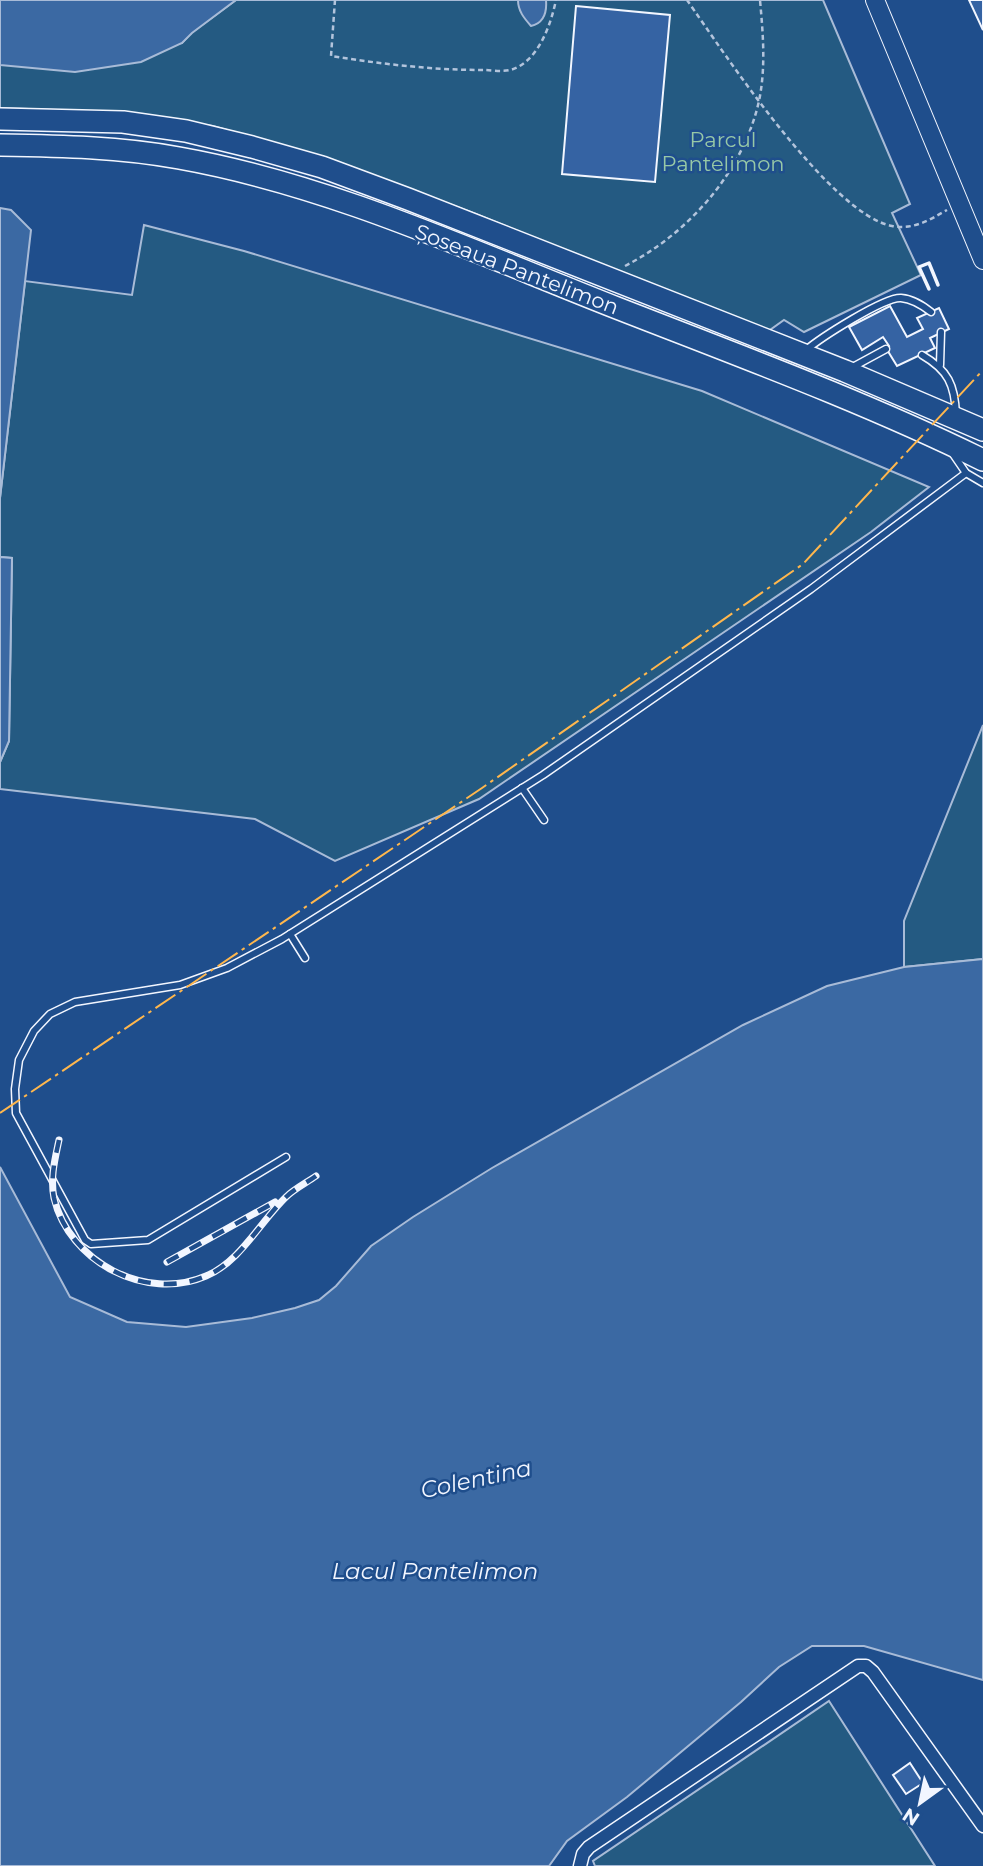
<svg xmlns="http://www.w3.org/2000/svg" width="983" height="1866" font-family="Montserrat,sans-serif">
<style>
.green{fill:#245a82;stroke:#a8bbd7;stroke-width:2}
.water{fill:#3b69a3;stroke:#a8bbd7;stroke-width:2}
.building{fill:#3563a3;stroke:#f2f6ff;stroke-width:2}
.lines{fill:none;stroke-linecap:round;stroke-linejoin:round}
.service-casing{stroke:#f2f6ff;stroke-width:9}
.minor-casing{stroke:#f2f6ff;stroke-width:15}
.secondary-casing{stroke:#f2f6ff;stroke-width:20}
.primary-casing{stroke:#f2f6ff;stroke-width:24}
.path{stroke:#b3c4dc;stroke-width:2.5;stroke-dasharray:5 3.5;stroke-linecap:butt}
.service{stroke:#1f4e8c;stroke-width:6}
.minor{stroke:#1f4e8c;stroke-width:12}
.secondary{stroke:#1f4e8c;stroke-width:18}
.primary{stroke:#1f4e8c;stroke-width:21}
.rail-casing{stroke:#f2f6ff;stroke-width:7}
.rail{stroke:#1f4e8c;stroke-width:4.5;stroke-dasharray:13;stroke-linecap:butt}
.wall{stroke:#f2f6ff;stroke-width:3.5}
.power{stroke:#ffb74d;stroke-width:2;stroke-dasharray:24 5 3.5 5;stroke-linecap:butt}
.labels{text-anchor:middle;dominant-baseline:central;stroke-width:5;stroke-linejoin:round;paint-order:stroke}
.park-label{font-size:21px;fill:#97c8a6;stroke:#1f4e8c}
.street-label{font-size:21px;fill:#f2f6ff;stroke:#1f4e8c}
.water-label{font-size:23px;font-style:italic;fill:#f2f6ff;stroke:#1f4e8c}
</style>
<rect width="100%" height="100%" fill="#1f4e8c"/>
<!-- green -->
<g class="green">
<path d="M236 0H823L910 204 892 213 921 275 804 332 784 320 767 332 476 214 331 160 213 126 114 112 0 108V65H17L182 43 191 33Z"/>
<path d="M144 225 244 251 702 391 929 487 871 532 479 799 335 861 255 819 0 789V762L9 741 12 558 0 557V498L25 281 132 295Z"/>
<path d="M983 725V959L904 967V921Z"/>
<path d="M829 1701 935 1866H595L593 1861Z"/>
</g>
<!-- water -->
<g class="water">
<path d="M0 0H236L192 33 182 43 141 62 75 72 0 65Z"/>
<path d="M518 0H546C547 12 544 23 531 26 524 18 518 11 518 0Z"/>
<path d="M0 208 11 210 31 230 0 498Z"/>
<path d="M0 557 12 558 9 741 0 762Z"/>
<path d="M983 959V1680L864 1646H812L779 1667 741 1702 627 1797 567 1841 549 1866H0V1167L70 1297 127 1322 186 1327 252 1318 295 1308 319 1300 336 1286 371 1246 413 1217 492 1168 743 1025 827 986 904 967Z"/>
</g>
<!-- building -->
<g class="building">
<path d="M969 0H983V30Z"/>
<path d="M576 6 670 15 655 182 562 174Z"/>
<path d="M890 306 907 337 923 329 917 318 939 308 949 329 930 338 935 348 897 366 886 348 889 346 883 337 862 350 849 327Z"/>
<path d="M910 1763 923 1783 906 1794 893 1775Z"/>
</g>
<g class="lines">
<!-- service casing -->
<g class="service-casing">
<g id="service">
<path d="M805 351C820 338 884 297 901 298 913 299 922 305 931 312"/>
<path d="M922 355C948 370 955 385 956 415"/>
<path d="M940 365 941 332"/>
<path d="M851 368 886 349"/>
<path d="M953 454 966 473 983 483"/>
<path d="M522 788 544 820"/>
<path d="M290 934 305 958"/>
<path d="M286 1157 148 1240 91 1244 85 1240 16 1113 15 1089 19 1060 34 1031 50 1014 75 1002 180 985 227 968 282 939 543 775 811 589 966 473"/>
</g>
</g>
<!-- minor casing -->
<g class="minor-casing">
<path id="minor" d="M580 1866 583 1854 589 1847 858 1666H866L873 1672 983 1826"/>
</g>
<!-- secondary casing -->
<g class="secondary-casing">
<path id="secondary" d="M875 0 983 260"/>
</g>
<!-- primary casing -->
<g class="primary-casing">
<g id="primary">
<path d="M0 119 123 122 186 131 252 147 322 167 408 199 845 371 983 430"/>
<path d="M0 145C60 146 120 147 179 158 331 185 474 252 617 308 740 356 865 402 983 460"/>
</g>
</g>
<!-- path -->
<g class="path">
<path d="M335 0 331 56C381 64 432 70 483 70 491 70 502 72 510 70 538 63 551 24 556 0"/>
<path d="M687 0C724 53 830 214 892 226 914 230 929 220 947 210"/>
<path d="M625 266C689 233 743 172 759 101 766 67 763 34 760 0"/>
</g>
<!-- service -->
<use href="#service" class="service"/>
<!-- minor -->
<use href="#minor" class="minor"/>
<!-- secondary -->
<use href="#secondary" class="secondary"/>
<!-- primary -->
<use href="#primary" class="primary"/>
<!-- rail casing -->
<g class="rail-casing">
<g id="rail">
<path d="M59 1140C55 1159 50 1178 54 1198 69 1262 146 1302 206 1276 240 1262 260 1222 286 1197 294 1189 306 1183 316 1176"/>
<path d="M167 1262 275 1202"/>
</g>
</g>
<!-- rail -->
<use href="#rail" class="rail"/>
<!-- wall -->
<path class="wall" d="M929 289 919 267 929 263 938 285"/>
<!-- power -->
<path class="power" d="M0 1113 482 788 803 564 983 370"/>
</g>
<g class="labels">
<!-- park labels -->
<g class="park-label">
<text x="723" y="139">Parcul<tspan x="723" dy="24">Pantelimon</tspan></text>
</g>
<!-- street labels -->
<g class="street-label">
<text transform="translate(517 269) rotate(21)">Șoseaua Pantelimon</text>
</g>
<!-- water labels -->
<g class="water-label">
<text transform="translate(476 1479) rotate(-12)">Colentina</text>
<text x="435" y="1571">Lacul Pantelimon</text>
</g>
</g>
<!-- north arrow -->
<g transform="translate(920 1803) rotate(213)" stroke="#1f4e8c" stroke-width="5" paint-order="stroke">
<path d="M0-5L12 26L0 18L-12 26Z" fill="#f2f6ff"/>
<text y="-10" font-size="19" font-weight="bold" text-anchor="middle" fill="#f2f6ff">N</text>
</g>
</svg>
